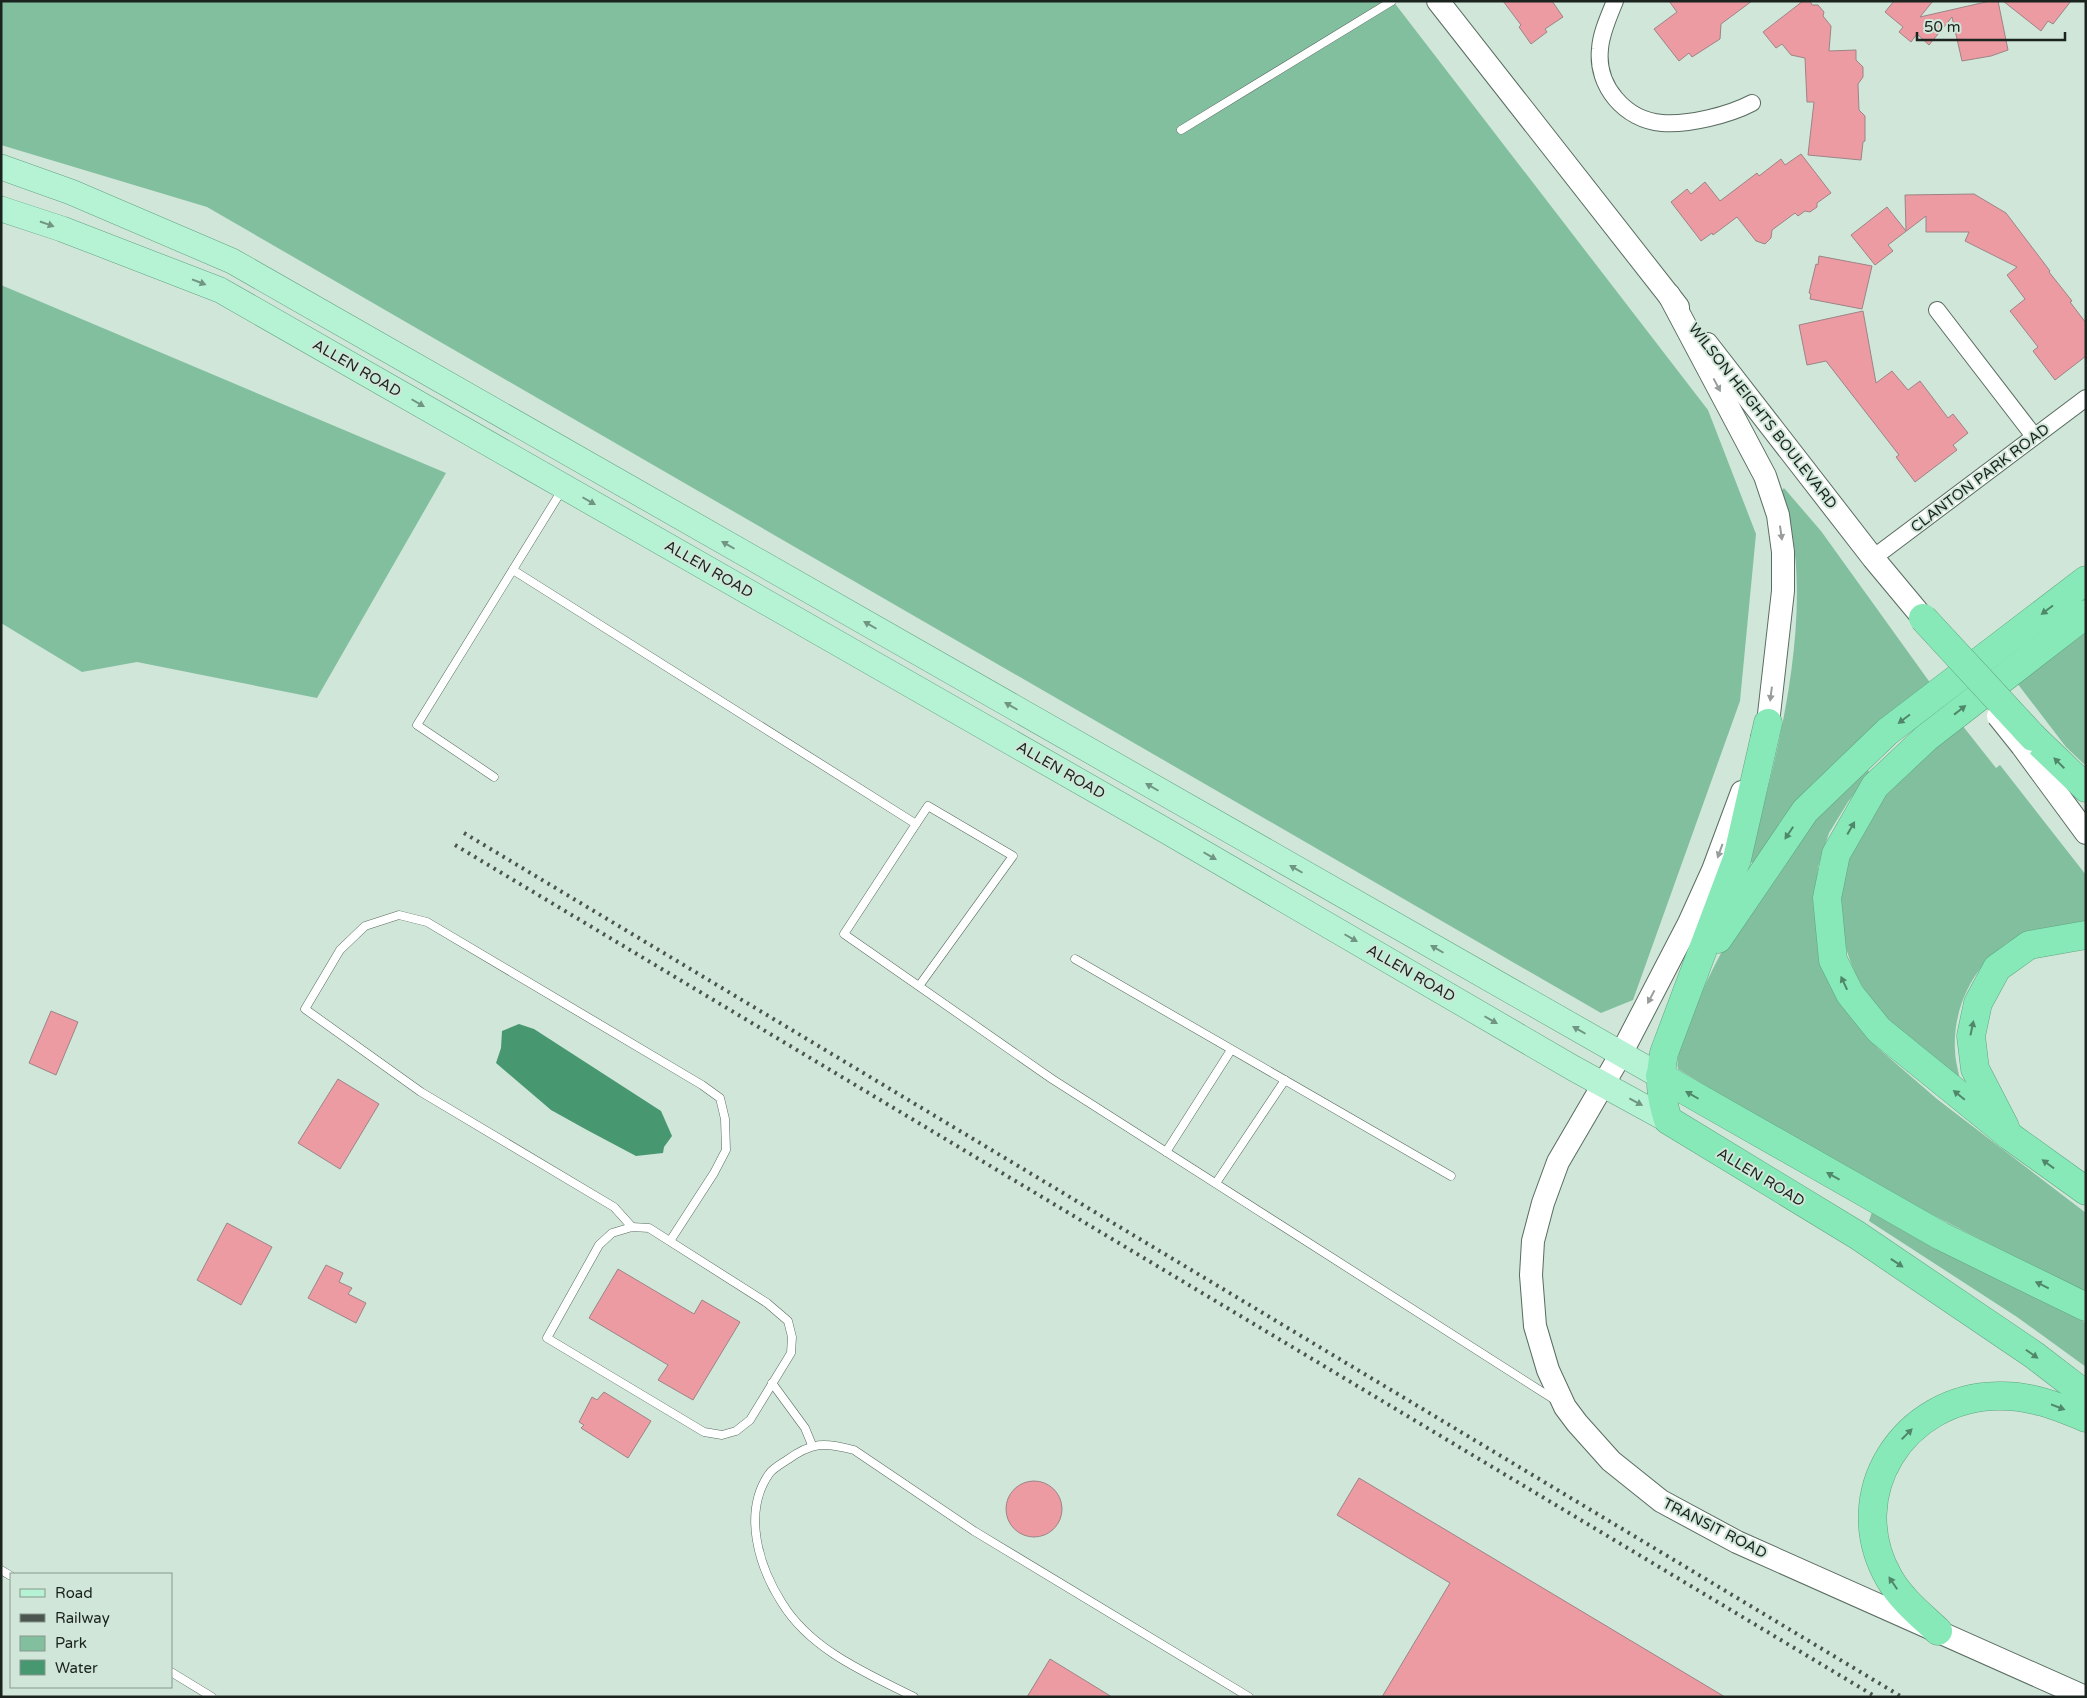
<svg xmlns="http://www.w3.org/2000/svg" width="2087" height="1698" font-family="'Varela Round',sans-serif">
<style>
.green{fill:#82bf9f}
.water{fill:#479771}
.building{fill:#ed9ba2;stroke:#9c8486}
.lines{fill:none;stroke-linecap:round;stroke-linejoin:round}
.lane-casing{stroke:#596c61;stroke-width:9}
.street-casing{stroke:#596c61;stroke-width:18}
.secondary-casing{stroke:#596c61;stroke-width:24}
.primary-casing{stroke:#61a481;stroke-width:26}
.highway-casing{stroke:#61a481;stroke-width:29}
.lane{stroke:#fff;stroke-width:8}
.street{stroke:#fff;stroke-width:16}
.secondary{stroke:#fff;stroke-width:22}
.primary{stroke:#b6f2d4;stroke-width:25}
.highway{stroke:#86e9b7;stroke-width:28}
.rail{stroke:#4a564f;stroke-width:4;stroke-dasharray:2.5 5;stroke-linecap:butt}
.secondary-bridge-casing{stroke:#596c61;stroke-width:24;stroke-linecap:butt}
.highway-bridge-casing{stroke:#61a481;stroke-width:29;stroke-linecap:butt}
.secondary-bridge{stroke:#fff;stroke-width:22}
.highway-bridge{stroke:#86e9b7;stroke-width:28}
.oneway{fill:#709582}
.oneway2{fill:#989c9a}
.oneway3{fill:#50866a}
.labels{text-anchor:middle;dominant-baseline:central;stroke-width:4;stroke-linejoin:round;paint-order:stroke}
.street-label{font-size:15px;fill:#1b231e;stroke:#d0e6d9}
</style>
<rect width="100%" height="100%" fill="#d0e6d9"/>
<!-- green -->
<g class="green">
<path d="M1 1H1393L1708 410 1756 534 1740 701 1633 1000 1601 1013 207 207 1 145Z"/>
<path d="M1 285 446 473 317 698 137 662 82 672 1 623Z"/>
<path d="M1784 488 1821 531 1931 684 1756 864 1747 861C1779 758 1820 594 1781 491Z"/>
<path d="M2086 632V766L2066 747 2017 683Z"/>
<path d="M1962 725 1996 768 2000 765 2086 875V925C2066 925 2048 926 2029 932 1982 949 1952 1001 1955 1050 1955 1061 1959 1073 1961 1084 1941 1068 1918 1052 1899 1034 1834 967 1820 890 1872 811 1894 777 1932 751 1962 725Z"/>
<path d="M1865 766 1870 773 1848 802 1829 833 1818 867 1815 918 1818 944 1857 1024 1878 1048 1937 1099 2086 1213V1293L1921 1209 1780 1131 1678 1069C1670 1039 1752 891 1775 864 1803 830 1835 798 1865 766Z"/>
<path d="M1872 1212 2086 1323V1367L2017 1317 1869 1221Z"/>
</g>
<!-- water -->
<path class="water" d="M519 1024 534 1029 661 1111 672 1136 664 1147 663 1153 636 1156 587 1130 551 1110 496 1063 501 1048 502 1031Z"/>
<!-- building -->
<g class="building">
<path d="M1503 1H1552L1563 17 1545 29 1547 32 1531 44 1519 27 1521 25Z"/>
<path d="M1669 1H1752L1721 24 1720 39 1692 57 1689 53 1679 61 1654 29 1677 12Z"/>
<path d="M1803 1H1810L1812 5H1818L1824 12 1823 16 1831 26 1829 51 1856 50V60L1863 67V77L1858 84 1859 110 1865 116V141L1863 142 1861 160 1808 155 1814 102H1807L1805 58 1791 55 1782 44 1776 48 1763 32Z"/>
<path d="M1894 1H1933L1920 17 1990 1H1998L2008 50 1991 56 1962 61 1952 17 1929 45 1917 34 1911 42 1899 32 1903 27 1885 12Z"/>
<path d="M2003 1H2071L2053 24 2048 21 2041 31Z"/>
<path d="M1801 154 1831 193 1817 203V207L1810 212 1805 211 1798 216 1795 213 1772 230 1771 238 1765 244 1756 241 1737 217 1713 235 1712 233 1701 241 1671 202 1687 189 1691 194 1705 182 1720 201 1757 173 1759 176 1781 159 1785 165Z"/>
<path d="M1974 194 2006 213 2050 271 2049 272 2072 301 2070 302 2086 323V356L2055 380 2033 351 2038 347 2010 311 2025 299 2007 275 2017 267 1965 241 1969 232H1926V216L1888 245 1893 251 1875 265 1851 235 1887 207 1906 231 1905 195Z"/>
<path d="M1819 256 1872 266 1862 309 1810 299 1811 294 1809 293 1816 264 1818 265Z"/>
<path d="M1863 311 1876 383 1892 371 1908 390 1920 381 1948 418 1953 414 1968 433 1953 445 1957 450 1915 482 1896 457 1899 455 1826 361 1807 365 1799 325Z"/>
<path d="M51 1011 78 1022 56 1075 29 1063Z"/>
<path d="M338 1079 379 1104 340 1169 298 1143Z"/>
<path d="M227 1223 272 1247 241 1305 197 1280Z"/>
<path d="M326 1265 343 1273 339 1282 352 1288 348 1294 366 1303 356 1323 308 1298Z"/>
<path d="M618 1269 694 1314 702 1300 740 1322 693 1400 658 1380 668 1365 589 1318Z"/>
<path d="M604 1392 651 1421 628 1458 581 1428 584 1425 579 1422 592 1397 597 1400Z"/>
<path d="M1359 1478 1725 1697H1382L1450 1583 1337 1515Z"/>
<circle cx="1034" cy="1509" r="28"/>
<path d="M1050 1659 1112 1697H1027Z"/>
</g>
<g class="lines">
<!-- lane casing -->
<g class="lane-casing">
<g id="lane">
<path d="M1181 130 1392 1"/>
<path d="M513 570 916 824 844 934 1052 1079 1555 1400"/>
<path d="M494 777 417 725 562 490"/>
<path d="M916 824 928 806 1013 856 919 986"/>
<path d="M1075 959 1451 1176"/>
<path d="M1166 1152 1231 1050"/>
<path d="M1216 1183 1285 1080"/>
<path d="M632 1227 614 1207 421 1092 305 1009 340 950 365 926 399 915 427 922 702 1085 720 1098 725 1119 726 1150 714 1173 670 1241"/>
<path d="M632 1227 649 1228 767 1303 788 1321 792 1337 791 1353 750 1420 736 1431 722 1435 704 1432 547 1338 599 1245 612 1233Z"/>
<path d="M772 1383 805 1428 812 1445"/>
<path d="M1 1570 11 1576"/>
<path d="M171 1672 212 1697"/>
<path d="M914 1697C866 1673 811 1650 782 1603 759 1567 742 1513 769 1474 772 1469 781 1464 787 1460 812 1442 824 1442 854 1450L974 1531 1249 1697"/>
</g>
</g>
<!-- street casing -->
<g class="street-casing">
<g id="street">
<path d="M1615 1C1609 16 1601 33 1600 49 1596 86 1625 120 1662 123 1689 125 1729 115 1752 103"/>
<path d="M1937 310 2034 436"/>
<path d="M1873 558 2086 398"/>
</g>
</g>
<!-- secondary casing -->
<g class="secondary-casing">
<g id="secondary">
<path d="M1438 1 1678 307"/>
<path d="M1669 295 1765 476 1778 515 1783 552V591L1768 723 1762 738"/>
<path d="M1707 344 1873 558 1923 618"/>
<path d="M2022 746 2086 833"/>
<path d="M1742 792 1713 870 1689 923 1621 1054 1558 1162 1543 1203 1533 1241 1531 1275 1535 1326 1548 1370 1565 1407 1577 1423 1611 1461 1661 1501 1737 1542 2085 1697"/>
</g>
</g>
<!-- primary casing -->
<g class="primary-casing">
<g id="primary">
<path d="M1 167 71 192 232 261 1660 1076"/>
<path d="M1 209 62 229 220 290 1168 832 1573 1068 1668 1120"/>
</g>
</g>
<!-- highway casing -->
<g class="highway-casing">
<g id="highway">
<path d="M2086 614 1926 738 1875 786 1836 854 1827 898 1833 960 1850 994 1879 1030 2011 1137 2086 1191"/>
<path d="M1768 723 1737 859 1664 1053C1659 1080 1660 1094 1668 1120L1857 1235 2034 1355 2086 1395"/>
<path d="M2033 737 2086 788"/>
<path d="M1718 939 1805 811 1887 732 2086 580"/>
<path d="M1660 1076 1941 1236 2086 1307"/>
<path d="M2005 1127 1975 1069 1971 1036 1978 1003 1997 968 2029 945 2086 935"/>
<path d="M1938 1631C1921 1615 1901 1599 1889 1578 1841 1494 1904 1397 1998 1396 2030 1395 2057 1406 2086 1418"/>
</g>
</g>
<!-- lane -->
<use href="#lane" class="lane"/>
<!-- street -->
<use href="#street" class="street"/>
<!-- secondary -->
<use href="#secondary" class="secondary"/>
<!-- primary -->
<use href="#primary" class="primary"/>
<!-- highway -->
<use href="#highway" class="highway"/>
<!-- rail -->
<g class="rail">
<path d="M464 833 1902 1697"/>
<path d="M455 845 1876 1697"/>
</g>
<!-- secondary-bridge casing -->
<g class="secondary-bridge-casing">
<path id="secondary-bridge" d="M1998 716 2022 746"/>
</g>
<!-- highway-bridge casing -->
<g class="highway-bridge-casing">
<path id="highway-bridge" d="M1923 618 2033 737"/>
</g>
<!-- secondary-bridge -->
<use href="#secondary-bridge" class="secondary-bridge"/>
<!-- highway-bridge -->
<use href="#highway-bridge" class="highway-bridge"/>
</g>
<!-- one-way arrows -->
<defs><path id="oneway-solid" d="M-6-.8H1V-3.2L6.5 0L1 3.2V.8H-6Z" transform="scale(1.25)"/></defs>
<g class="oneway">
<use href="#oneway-solid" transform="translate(47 224) rotate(19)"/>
<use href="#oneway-solid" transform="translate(199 282) rotate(21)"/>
<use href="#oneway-solid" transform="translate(418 403) rotate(30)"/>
<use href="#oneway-solid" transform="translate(589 501) rotate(30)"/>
<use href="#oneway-solid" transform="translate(728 545) rotate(-150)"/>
<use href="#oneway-solid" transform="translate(870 625) rotate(-150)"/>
<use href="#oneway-solid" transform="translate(1011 706) rotate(-150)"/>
<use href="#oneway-solid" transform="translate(1152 787) rotate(-150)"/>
<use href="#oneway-solid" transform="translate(1210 856) rotate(30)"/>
<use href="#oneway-solid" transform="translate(1296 869) rotate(-150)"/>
<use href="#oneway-solid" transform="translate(1351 938) rotate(30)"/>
<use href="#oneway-solid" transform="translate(1437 949) rotate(-150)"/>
<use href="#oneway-solid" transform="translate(1491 1020) rotate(30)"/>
<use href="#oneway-solid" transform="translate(1579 1030) rotate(-150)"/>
<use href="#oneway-solid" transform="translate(1636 1102) rotate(28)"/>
</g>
<g class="oneway2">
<use href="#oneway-solid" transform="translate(1717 385) rotate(62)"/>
<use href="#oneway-solid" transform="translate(1781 533) rotate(82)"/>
<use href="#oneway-solid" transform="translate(1771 694) rotate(97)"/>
<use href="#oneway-solid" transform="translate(1720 851) rotate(110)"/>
<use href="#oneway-solid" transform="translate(1651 997) rotate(118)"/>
</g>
<g class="oneway3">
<use href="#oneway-solid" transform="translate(2047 610) rotate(143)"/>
<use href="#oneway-solid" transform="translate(1960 710) rotate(-38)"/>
<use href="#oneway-solid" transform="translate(1904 719) rotate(143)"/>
<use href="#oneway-solid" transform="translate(2059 763) rotate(-135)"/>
<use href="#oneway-solid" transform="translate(1851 828) rotate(-60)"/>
<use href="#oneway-solid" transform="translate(1789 833) rotate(124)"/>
<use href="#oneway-solid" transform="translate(1844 983) rotate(-115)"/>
<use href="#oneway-solid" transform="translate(1972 1028) rotate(-78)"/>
<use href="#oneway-solid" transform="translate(1692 1095) rotate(-150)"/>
<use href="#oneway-solid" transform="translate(1959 1095) rotate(-141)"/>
<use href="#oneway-solid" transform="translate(2048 1164) rotate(-144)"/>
<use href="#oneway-solid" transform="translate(1833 1176) rotate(-151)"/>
<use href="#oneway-solid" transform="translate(1897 1263) rotate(34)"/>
<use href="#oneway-solid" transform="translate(2042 1285) rotate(-154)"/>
<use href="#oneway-solid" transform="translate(2032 1354) rotate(35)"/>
<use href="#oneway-solid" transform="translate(2058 1407) rotate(21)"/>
<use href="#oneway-solid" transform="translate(1907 1434) rotate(-45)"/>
<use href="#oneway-solid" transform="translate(1893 1583) rotate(-124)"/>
</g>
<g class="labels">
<!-- street labels -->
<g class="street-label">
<text transform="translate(357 368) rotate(30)">ALLEN ROAD</text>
<text transform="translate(1763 416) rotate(52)">WILSON HEIGHTS BOULEVARD</text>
<text transform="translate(1980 478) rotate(-37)">CLANTON PARK ROAD</text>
<text transform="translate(709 569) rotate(30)">ALLEN ROAD</text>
<text transform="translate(1061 770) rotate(30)">ALLEN ROAD</text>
<text transform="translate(1411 973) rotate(30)">ALLEN ROAD</text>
<text transform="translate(1761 1177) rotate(31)">ALLEN ROAD</text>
<text transform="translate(1715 1528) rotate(27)">TRANSIT ROAD</text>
</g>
</g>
<!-- border -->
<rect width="2087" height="1698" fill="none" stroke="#1b231e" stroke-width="5"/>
<!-- legend -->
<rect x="10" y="1573" width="162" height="115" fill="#d0e6d9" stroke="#88988e"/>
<rect x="20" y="1589" width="25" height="8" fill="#b6f2d4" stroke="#88988e"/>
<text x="55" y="1598" font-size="15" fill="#1b231e">Road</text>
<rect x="20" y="1614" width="25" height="8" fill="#4a564f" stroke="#88988e"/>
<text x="55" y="1623" font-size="15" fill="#1b231e">Railway</text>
<rect x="20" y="1636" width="25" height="15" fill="#82bf9f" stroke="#88988e"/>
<text x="55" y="1648" font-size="15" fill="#1b231e">Park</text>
<rect x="20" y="1660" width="25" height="15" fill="#479771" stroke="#88988e"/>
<text x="55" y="1673" font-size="15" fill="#1b231e">Water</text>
<!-- scale -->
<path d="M1917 32v8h148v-8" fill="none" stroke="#1b231e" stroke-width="2.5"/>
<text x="1924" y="32" font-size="15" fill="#1b231e" stroke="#d0e6d9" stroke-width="4" paint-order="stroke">50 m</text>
</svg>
